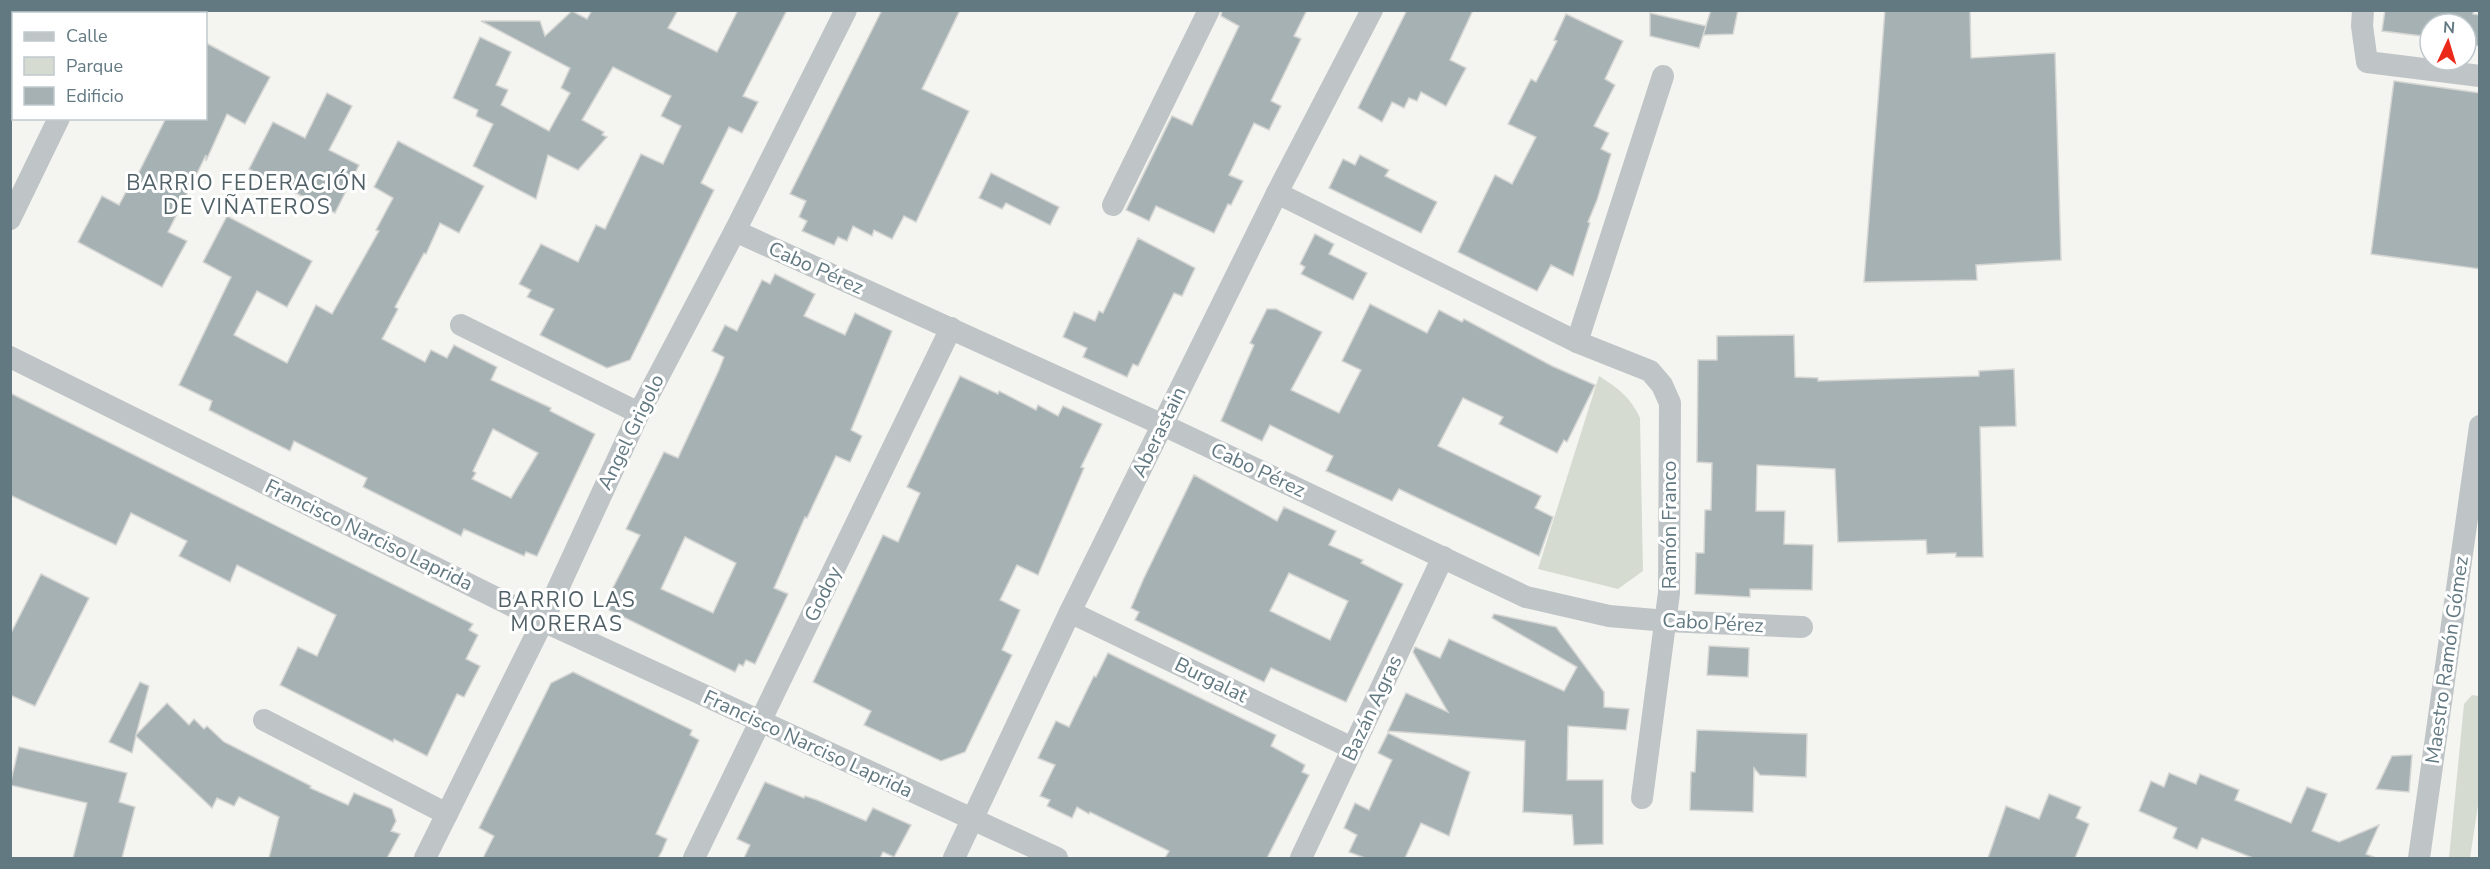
<svg xmlns="http://www.w3.org/2000/svg" width="2490" height="869" font-family="'Nunito Sans',sans-serif">
<style>
.green{fill:#d6dbd1}
.building{fill:#a5b1b3;stroke:#d5d5d3;stroke-width:1.5;fill-rule:evenodd}
.lines{fill:none;stroke-linecap:round;stroke-linejoin:round}
.street{stroke:#bfc4c6;stroke-width:22}
.labels{text-anchor:middle;dominant-baseline:central;stroke-width:6;stroke-linejoin:round;paint-order:stroke}
.street-label{font-size:20px;fill:#627982;stroke:#fff}
.neighbourhood-label{font-size:21px;letter-spacing:1.5px;fill:#506067;stroke:#fff}
</style>
<rect width="100%" height="100%" fill="#f4f4f0"/>
<!-- green -->
<g class="green">
<path d="M1599 376C1618 388 1631 398 1640 418L1643 571 1618 589 1538 569Z"/>
<path d="M2472 695 2479 696 2480 792 2470 858H2449L2464 704Z"/>
</g>
<!-- building -->
<g class="building">
<path d="M592 10H678L668 28 717 52 738 10H787L743 96 758 102 742 133 729 127 701 183 714 190 630 360 607 368 540 335 554 309 527 297 531 290 519 284 541 244 578 262 596 225 605 229 641 154 663 164 681 126 661 116 671 96 613 67 582 120 604 132 602 135 607 137 578 170 548 155 536 199 473 166 493 124 476 116 478 110 453 98 480 37 511 52 496 85 508 90 501 105 549 131 570 93 561 88 570 68 481 21H540L545 36 572 11 587 19Z"/>
<path d="M882 10H960L922 89 969 111 916 222 904 216 892 239 874 230 872 236 853 226 847 241 838 237 834 245 802 231 807 221 799 217 806 201 790 194Z"/>
<path d="M1222 10H1307L1294 36 1301 39 1271 101 1281 106 1269 130 1254 123 1229 175 1243 181 1231 205 1228 204 1214 233 1156 206 1149 221 1126 210 1172 116 1192 125 1239 26 1221 16Z"/>
<path d="M1407 10H1473L1450 60 1466 68 1446 106 1421 92 1417 101 1409 98 1404 108 1392 102 1382 122 1358 108Z"/>
<path d="M1711 10H1738L1733 34 1703 35Z"/>
<path d="M1885 10H1970L1971 58 2055 53 2061 260 1976 265 1977 280 1864 282Z"/>
<path d="M2385 10H2474L2473 14 2480 15V46L2466 44V24H2430V40L2422 39V36L2382 31Z"/>
<path d="M1650 13 1706 26 1699 48 1650 36Z"/>
<path d="M1566 14 1623 41 1605 79 1615 85 1594 126 1609 133 1601 149 1611 154 1597 200 1588 222 1590 223 1573 276 1551 265 1537 291 1458 252 1495 175 1512 184 1536 137 1508 124 1531 79 1536 82 1557 41 1554 40Z"/>
<path d="M206 43 270 77 245 124 227 114 206 161V155L168 232 187 241 162 287 78 242 102 196 119 205 135 175 137 176 166 118H206Z"/>
<path d="M2394 81 2480 93V269L2371 254Z"/>
<path d="M327 93 352 106 329 150 359 165 335 213 249 169 273 122 305 138Z"/>
<path d="M398 141 484 186 459 233 440 223 426 254 424 253 395 307 398 309 382 339 425 362 431 350 447 358 454 345 497 367 491 380 551 408 550 411 595 434 537 556 526 552 524 556 464 529 461 536 363 487 367 478 294 441 290 451 209 410 212 401 179 385 231 277 203 262 227 216 312 261 287 307 257 291 234 335 287 363 316 305 332 314 379 231 376 230 393 198 374 187ZM493 429 538 453 511 498 472 479 476 473 473 471Z"/>
<path d="M1360 155 1389 170 1385 176 1437 202 1421 233 1329 188 1343 159 1355 165Z"/>
<path d="M991 173 1059 207 1050 225 1006 203 1002 209 979 198Z"/>
<path d="M1315 234 1334 244 1329 254 1367 273 1353 300 1301 274 1305 267 1300 264Z"/>
<path d="M1138 238 1195 268 1182 296 1174 293 1138 366 1133 364 1127 377 1083 357 1087 348 1063 337 1074 312 1095 321 1099 311 1103 313Z"/>
<path d="M775 274 815 294 804 316 845 335 855 313 892 331 851 430 862 436 850 462 836 456 807 518 805 517 774 588 788 594 755 664 746 660 743 666 739 664 735 672 603 607 640 535 626 529 664 452 678 458 719 370 724 357 712 351 725 325 737 331 762 280 770 284ZM685 537 736 563 713 613 661 589Z"/>
<path d="M1370 304 1427 333 1439 310 1462 322 1464 319 1552 366 1595 385 1567 442 1564 440 1557 453 1499 424 1503 417 1463 398 1438 446 1541 496 1535 508 1553 517 1539 556 1399 489 1392 501 1326 471 1333 456 1270 425 1262 441 1221 421 1254 345 1250 343 1267 309H1276L1322 332 1291 390 1339 413 1361 370 1342 361Z"/>
<path d="M1794 335 1795 377 1818 378V381L1979 376V371L2014 369 2016 426 1980 427 1983 557H1956V553L1927 554 1926 540 1838 542 1835 469 1757 465 1756 511H1785L1784 544 1813 545 1812 590 1750 589V597L1695 594 1696 553H1704L1705 510H1711L1712 463 1697 462 1698 360H1717V336Z"/>
<path d="M960 376 998 394 999 391 1036 410 1038 405 1058 416 1063 406 1102 424 1081 467 1084 468 1038 575 1017 565 1000 600 1020 610 1002 650 1012 655 965 752 941 761 864 725 871 711 813 682 883 535 898 542 920 493 907 487Z"/>
<path d="M10 393 473 624 469 630 478 635 466 659 480 666 464 697 457 694 427 756 394 739 393 742 280 685 298 647 317 656 336 615 237 565 230 582 179 556 187 541 131 513 116 545 10 495Z"/>
<path d="M1194 475 1277 521 1284 507 1336 531 1329 545 1363 560 1361 563 1403 584 1346 702 1271 668 1264 682 1135 620 1139 612 1131 608 1144 578ZM1289 573 1348 601 1330 640 1270 611Z"/>
<path d="M41 574 89 598 35 706 10 695V635Z"/>
<path d="M1494 614 1556 627 1604 692V707L1629 709 1626 730 1568 726 1567 780H1603V844L1574 845 1572 815 1523 812 1525 741 1388 731 1406 693 1448 712 1413 652 1415 647 1440 658 1449 639 1564 691 1577 667 1492 618Z"/>
<path d="M1709 646 1749 648 1748 677 1707 675Z"/>
<path d="M1108 653 1276 735 1271 746 1305 765 1302 772 1309 775 1267 858H1165L1169 851 1090 812 1089 814 1077 807 1072 818 1047 806 1050 800 1040 796 1055 765 1038 758 1056 721 1069 727 1094 676 1096 677Z"/>
<path d="M573 672 692 730 690 735 699 740 656 834 667 839 662 851 658 858H483L494 836 479 828 551 683Z"/>
<path d="M140 682 149 686 136 735 167 703 189 725 194 719 204 729 207 726 224 742 311 786 310 788 348 805 354 793 392 809 396 821 391 831 400 834 387 858H269L279 817 239 797 234 806 217 798 212 808 136 736 132 753 109 742Z"/>
<path d="M1697 730 1807 734 1806 777 1760 775 1754 768 1753 812 1690 810 1691 772H1695Z"/>
<path d="M1388 733 1470 772 1449 836 1421 823 1405 858H1365L1349 852 1357 835 1344 828 1355 803 1369 810 1392 760 1378 753Z"/>
<path d="M19 747 127 773 119 802 135 807 122 858H73L87 803 10 785Z"/>
<path d="M2412 755 2409 792 2376 789 2392 756Z"/>
<path d="M2169 773 2196 784 2200 774 2239 790 2235 800 2291 823 2307 787 2327 794 2312 831 2339 842 2379 825 2366 854 2376 858H2253L2202 838 2197 849 2173 838 2177 828 2139 811 2151 781 2164 787Z"/>
<path d="M765 782 804 798 805 796 817 800 866 821 873 808 911 825 894 857 883 852 880 858H744L750 845 737 839Z"/>
<path d="M2049 794 2081 807 2076 818 2089 824 2075 858H1988L2006 806 2039 819Z"/>
</g>
<g class="lines">
<!-- street -->
<g class="street">
<path d="M2363 10 2362 26 2367 62 2480 76"/>
<path d="M109 14 110 10"/>
<path d="M1277 193 1577 342 1650 371 1662 385 1670 403 1669 593 1642 798"/>
<path d="M1113 205 1209 10"/>
<path d="M10 219 59 118"/>
<path d="M735 231 1163 425 1526 597 1609 616 1667 621 1802 627"/>
<path d="M461 325 639 413"/>
<path d="M1577 342 1663 76"/>
<path d="M10 357 543 621 1057 858"/>
<path d="M1070 612 1352 748"/>
<path d="M264 720 447 814"/>
<path d="M425 858 543 621 639 413 735 231 846 10"/>
<path d="M694 858 951 328"/>
<path d="M954 858 1070 612 1277 193 1372 10"/>
<path d="M1301 858 1443 557"/>
<path d="M2419 858 2480 426"/>
</g>
</g>
<g class="labels">
<!-- street labels -->
<g class="street-label">
<text transform="translate(816 268) rotate(24)">Cabo Pérez</text>
<text transform="translate(631 432) rotate(-64)">Angel Grigolo</text>
<text transform="translate(1159 432) rotate(-64)">Aberastain</text>
<text transform="translate(1258 470) rotate(25)">Cabo Pérez</text>
<text transform="translate(1669 525) rotate(-90)">Ramón Franco</text>
<text transform="translate(369 535) rotate(26)">Francisco Narciso Laprida</text>
<text transform="translate(823 594) rotate(-64)">Godoy</text>
<text transform="translate(1713 623) rotate(3)">Cabo Pérez</text>
<text transform="translate(2447 660) rotate(-82)">Maestro Ramón Gómez</text>
<text transform="translate(1211 680) rotate(26)">Burgalat</text>
<text transform="translate(1372 708) rotate(-65)">Bazán Agras</text>
<text transform="translate(808 744) rotate(25)">Francisco Narciso Laprida</text>
</g>
<!-- neighbourhood labels -->
<g class="neighbourhood-label">
<text x="247" y="183">BARRIO FEDERACIÓN<tspan x="247" dy="24">DE VIÑATEROS</tspan></text>
<text x="567" y="600">BARRIO LAS<tspan x="567" dy="24">MORERAS</tspan></text>
</g>
</g>
<!-- border -->
<rect width="2490" height="869" fill="none" stroke="#627982" stroke-width="24"/>
<!-- legend -->
<rect x="12" y="12" width="195" height="108" fill="#ffffff" stroke="#c0c9cd" stroke-width="1.5"/>
<rect x="24" y="32" width="30" height="9" fill="#bfc4c6" stroke="#c0c9cd" stroke-width="1.5"/>
<text x="66" y="42" font-size="18" fill="#627982">Calle</text>
<rect x="24" y="57" width="30" height="18" fill="#d6dbd1" stroke="#c0c9cd" stroke-width="1.5"/>
<text x="66" y="72" font-size="18" fill="#627982">Parque</text>
<rect x="24" y="87" width="30" height="18" fill="#a5b1b3" stroke="#c0c9cd" stroke-width="1.5"/>
<text x="66" y="102" font-size="18" fill="#627982">Edificio</text>
<!-- north arrow -->
<g transform="translate(2448 42) rotate(4)"><circle r="28" fill="#ffffff" stroke="#c0c9cd" stroke-width="1.5"/>
<path d="M0-4.5L10 22L0 15L-10 22Z" fill="#eb2919"/>
<text y="-9" font-size="16" font-weight="bold" text-anchor="middle" fill="#627982">N</text>
</g>
</svg>
